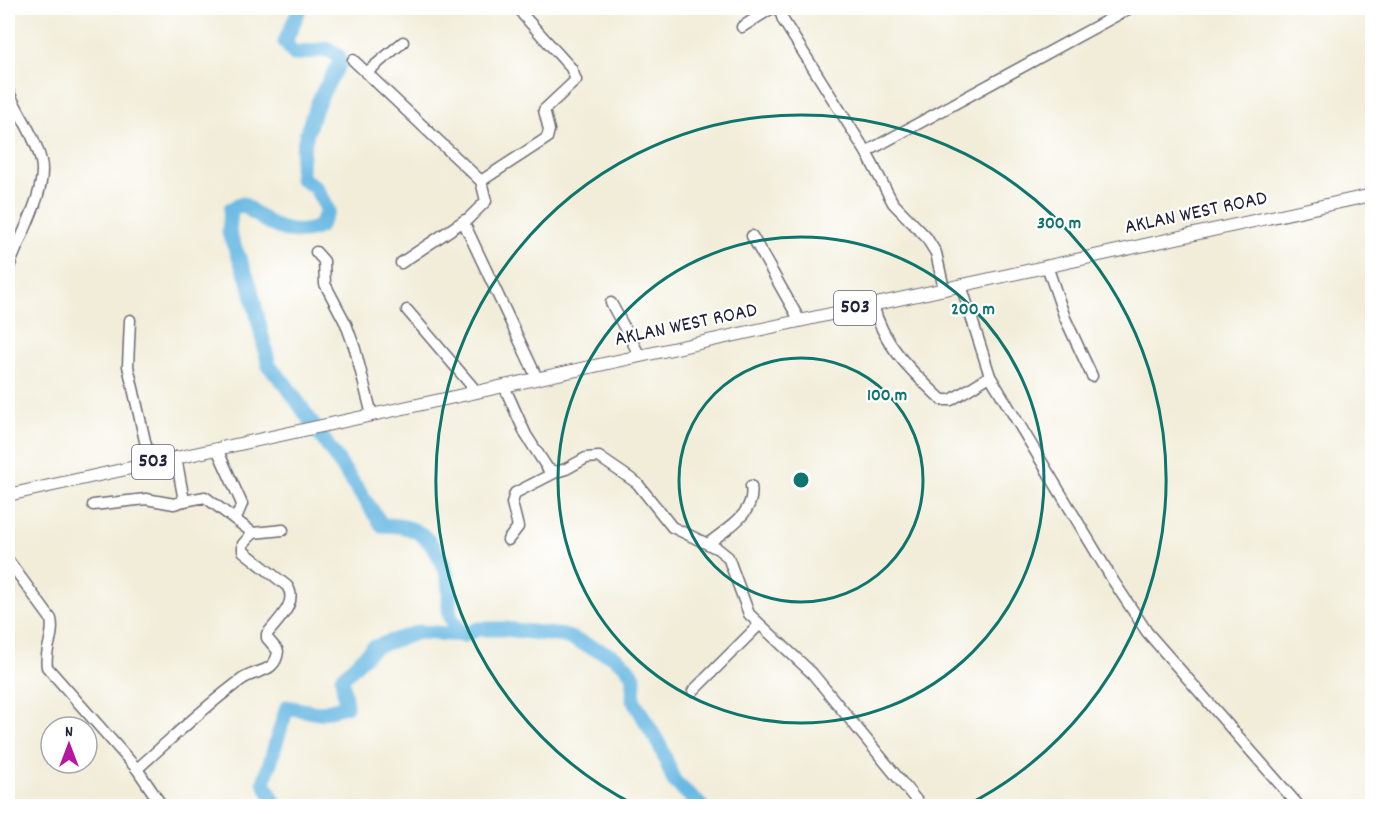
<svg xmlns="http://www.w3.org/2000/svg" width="1380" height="814" font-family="Dekko,sans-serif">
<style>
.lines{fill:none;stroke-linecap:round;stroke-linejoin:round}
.river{stroke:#66b7e2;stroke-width:15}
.minor-casing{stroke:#6b6972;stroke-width:13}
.major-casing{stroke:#6b6972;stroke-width:14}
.minor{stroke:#fff;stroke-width:10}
.major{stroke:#fff;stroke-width:12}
.ring{fill:none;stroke:#0f766e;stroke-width:3}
.labels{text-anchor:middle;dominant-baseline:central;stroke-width:4.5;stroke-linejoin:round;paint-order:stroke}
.shield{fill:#fff;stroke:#646476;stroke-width:1.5}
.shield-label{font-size:20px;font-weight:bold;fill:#22223b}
.street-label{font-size:21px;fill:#22223b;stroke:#fff}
.centre{fill:#0f766e;stroke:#fff;stroke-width:3}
.ring-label{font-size:18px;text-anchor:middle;font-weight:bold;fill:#0f766e;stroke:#fff;stroke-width:4.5;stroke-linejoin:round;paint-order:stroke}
</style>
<rect width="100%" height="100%" fill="#fff"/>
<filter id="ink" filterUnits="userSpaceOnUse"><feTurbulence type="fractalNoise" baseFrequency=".0167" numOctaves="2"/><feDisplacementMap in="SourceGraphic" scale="12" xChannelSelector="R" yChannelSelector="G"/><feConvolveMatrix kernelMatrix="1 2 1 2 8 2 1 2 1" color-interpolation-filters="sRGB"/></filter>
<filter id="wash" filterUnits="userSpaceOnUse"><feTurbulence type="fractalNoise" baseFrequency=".008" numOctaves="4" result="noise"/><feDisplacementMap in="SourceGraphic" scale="24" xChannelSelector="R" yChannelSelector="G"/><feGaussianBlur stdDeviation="1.35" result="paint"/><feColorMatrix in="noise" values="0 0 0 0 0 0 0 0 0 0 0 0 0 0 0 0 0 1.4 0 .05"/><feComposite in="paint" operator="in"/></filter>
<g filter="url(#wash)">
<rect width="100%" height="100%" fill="#f2edd9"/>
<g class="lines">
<!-- river -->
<g class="river">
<path d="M300 8 285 42 294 54 328 49 338 56 339 65C318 96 299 141 301 178L315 187 328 210 319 227C288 240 267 223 243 204L231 209 229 233 250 285 269 366 286 385 382 525C394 525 409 526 419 533 432 541 446 565 448 580 453 607 440 612 465 635"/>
<path d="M276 806 264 782 287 707 318 713 346 706 342 678 374 647 419 632 465 635 478 629H505L565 636 613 656 625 665 634 677 633 699 661 748 674 781 701 806"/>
</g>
</g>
</g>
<g filter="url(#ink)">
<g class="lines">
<!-- minor casing -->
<g class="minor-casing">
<g id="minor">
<path d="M779 8 783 20 866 152 893 203 926 237 936 253 944 289"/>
<path d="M742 27 772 8"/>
<path d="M353 60 481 181 486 201 464 223 537 378"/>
<path d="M366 73 403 42"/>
<path d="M8 91C19 114 35 136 41 161 48 191 17 241 8 270"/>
<path d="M866 152 1130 8"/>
<path d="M481 181 547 138 549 130 544 110 576 80 571 68 523 15 520 8"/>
<path d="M752 236 800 321"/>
<path d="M316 252 324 261 325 284 346 324 355 349 372 415"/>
<path d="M401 263 465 220"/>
<path d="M1047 266 1065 318 1092 376"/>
<path d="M961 285 990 376 1114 582 1147 632 1299 806"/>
<path d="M611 303 640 356"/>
<path d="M873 304C882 344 913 373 942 400H951L990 376"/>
<path d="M407 310 477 392"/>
<path d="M130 320 128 366 150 463"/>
<path d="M504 386 526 435 548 469 556 472 566 469 586 458 599 457 637 483 672 527 718 549 728 557 749 614 812 673 921 806"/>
<path d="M217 449 242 504 236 518"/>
<path d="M93 505 146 499 174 504 184 501 176 457"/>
<path d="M253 533 283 530"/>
<path d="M508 540 518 527 512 503 515 493 556 472"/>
<path d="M708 544C727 528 756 514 751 486"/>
<path d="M8 560 51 619C55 636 44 650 47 667L137 769 162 806"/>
<path d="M693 691 759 625"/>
<path d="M137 769C171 739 204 707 241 680 255 669 276 674 278 651L267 638V634C278 620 299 602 287 586L243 551V544L253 533 205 497 184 501"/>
</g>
</g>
<!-- major casing -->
<g class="major-casing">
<path id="major" d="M8 495 1372 195"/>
</g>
<!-- minor -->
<use href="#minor" class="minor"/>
<!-- major -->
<use href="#major" class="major"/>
</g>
</g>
<!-- distance rings -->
<g class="ring">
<circle cx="801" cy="480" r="122"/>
<circle cx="801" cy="480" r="243"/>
<path d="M635 805A365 365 0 1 1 967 805"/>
</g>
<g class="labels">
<!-- shield labels -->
<g class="shield">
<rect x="834" y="291" width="42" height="34" rx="4.5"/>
<rect x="132" y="445" width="42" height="34" rx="4.5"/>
</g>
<g class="shield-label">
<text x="855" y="308">503</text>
<text x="153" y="462">503</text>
</g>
<!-- street labels -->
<g class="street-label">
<text transform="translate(1196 214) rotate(-12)">AKLAN WEST ROAD</text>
<text transform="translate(686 326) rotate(-12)">AKLAN WEST ROAD</text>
</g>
</g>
<circle cx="801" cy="480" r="9" class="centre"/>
<g class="ring-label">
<text x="1059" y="228">300 m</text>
<text x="973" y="314">200 m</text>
<text x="887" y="400">100 m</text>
</g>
<!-- margin -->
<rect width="1380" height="814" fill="none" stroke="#fff" stroke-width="30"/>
<!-- north arrow -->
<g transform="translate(69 745)"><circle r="28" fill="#ffffff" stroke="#a7a7b1" stroke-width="1.5"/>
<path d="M0-4.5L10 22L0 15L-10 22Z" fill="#b5179e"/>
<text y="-9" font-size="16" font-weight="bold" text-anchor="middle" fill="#22223b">N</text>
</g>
</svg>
